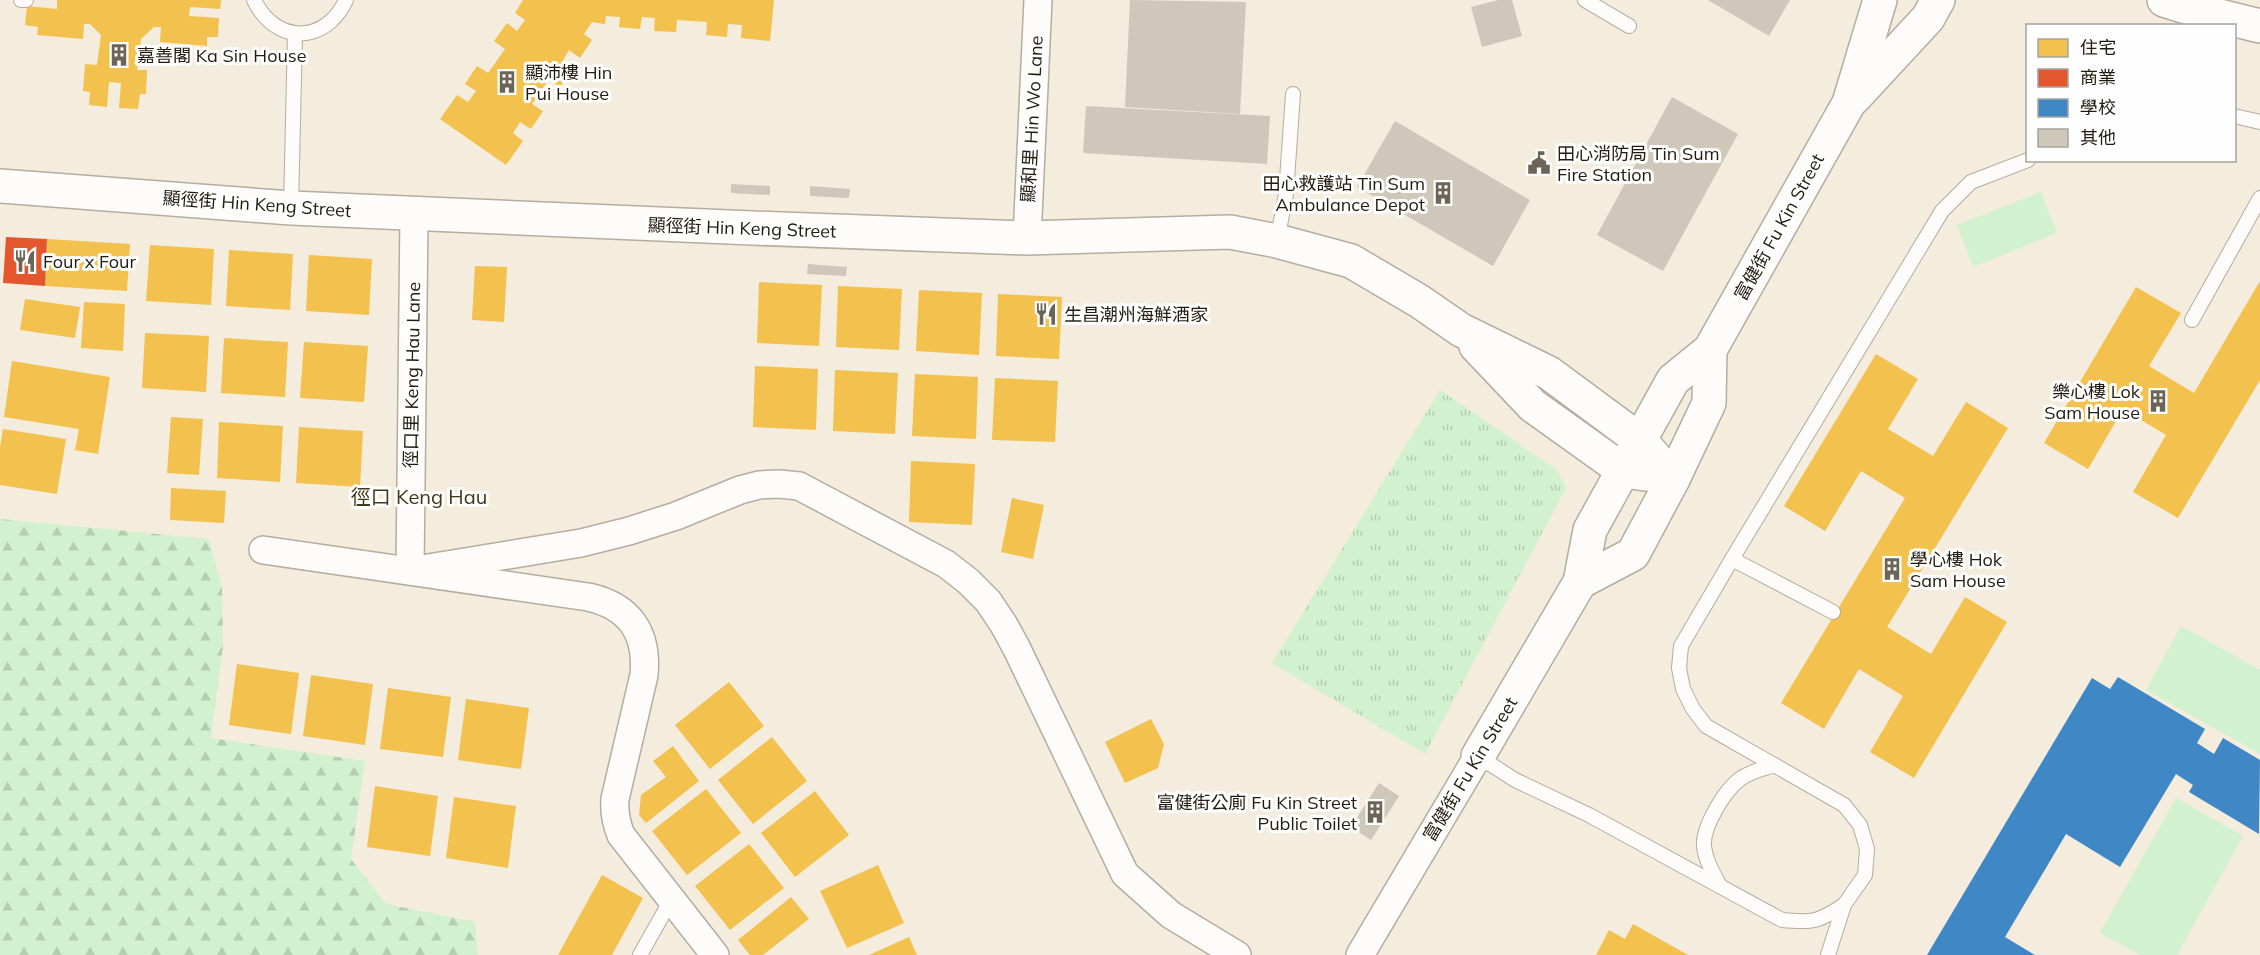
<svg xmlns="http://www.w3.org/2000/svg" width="2260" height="955" font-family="Mulish,'Noto Sans TC',sans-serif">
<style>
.grass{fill:url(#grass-tufts)}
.forest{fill:url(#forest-firs)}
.garden{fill:#d2f1ce}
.homes{fill:#f2c14e}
.shops{fill:#e4572e}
.schools{fill:#3f88c5}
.building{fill:#cec7ba}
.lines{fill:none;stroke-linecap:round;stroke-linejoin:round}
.lane-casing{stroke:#b4ada0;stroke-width:16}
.street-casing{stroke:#b4ada0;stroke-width:30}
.secondary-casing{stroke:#b4ada0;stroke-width:36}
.lane{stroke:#fdfcfa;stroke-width:14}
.street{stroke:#fdfcfa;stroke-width:27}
.secondary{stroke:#fdfcfa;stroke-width:33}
.labels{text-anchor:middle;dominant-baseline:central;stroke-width:6;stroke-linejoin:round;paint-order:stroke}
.poi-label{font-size:18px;fill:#211c0f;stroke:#fefefe;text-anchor:start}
.street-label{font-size:18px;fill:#211c0f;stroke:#fefefe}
.neighbourhood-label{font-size:20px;fill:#443619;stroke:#fefefe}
</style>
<defs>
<pattern id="grass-tufts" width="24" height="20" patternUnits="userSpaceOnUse" patternTransform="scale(1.5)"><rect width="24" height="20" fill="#d2f1ce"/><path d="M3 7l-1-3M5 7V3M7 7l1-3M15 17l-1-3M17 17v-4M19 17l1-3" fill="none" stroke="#b4ceb0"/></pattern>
<pattern id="forest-firs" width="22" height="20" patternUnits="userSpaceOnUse" patternTransform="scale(1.5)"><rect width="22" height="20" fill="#d2f1ce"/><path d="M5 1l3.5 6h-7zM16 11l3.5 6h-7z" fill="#b4ceb0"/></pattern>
</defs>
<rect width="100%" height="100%" fill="#f4ecdd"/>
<!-- grass -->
<path class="grass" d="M1440 390 1557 470 1566 488 1425 754 1272 663Z"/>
<!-- forest -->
<path class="forest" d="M0 519 209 539 222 588 223 646 211 738 365 761 351 859 386 904 475 922 478 955H0Z"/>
<!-- garden -->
<g class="garden">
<path d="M2041 192 2057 233 1973 267 1957 225Z"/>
<path d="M2181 626 2260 670V754L2146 690Z"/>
<path d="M2176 798 2243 836 2177 955H2140L2100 933Z"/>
</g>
<!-- homes -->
<g class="homes">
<path d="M57 0H221L220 9 190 7 189 16 219 18 218 37H207V46L160 42 161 27H154L141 39 137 70H147L146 94H140L138 109 119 108 121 83 109 82 107 107 89 105 90 92 83 91 85 64 97 65 101 35 90 24H84L83 39 37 35 38 27 25 25 27 6 57 9Z"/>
<path d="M523 0H774L770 41 741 38 742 25 728 24 727 37 706 35 707 22 677 20 676 32 654 31 655 18 642 17 640 29 619 27 620 17 606 16 605 24 592 22 584 34 592 40 580 58 569 50 562 62 572 69 560 87 549 79 532 104 543 111 531 129 520 122 513 133 523 141 506 165 440 119 457 95 468 102 476 91 465 84 477 66 488 73 505 49 494 41 507 23 517 31 525 20 515 13Z"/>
<path d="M47 239 130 244 127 291 45 286Z"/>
<path d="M150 245 214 249 211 305 146 301Z"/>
<path d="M229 250 293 254 290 310 226 306Z"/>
<path d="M309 255 372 259 369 315 306 311Z"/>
<path d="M475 266 507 267 504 322 472 320Z"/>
<path d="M2260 281V380L2178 518 2133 492 2166 435 2123 409 2088 469 2044 443 2136 287 2181 313 2149 366 2194 393Z"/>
<path d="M759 282 822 285 819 346 757 343Z"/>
<path d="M838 286 902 289 899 350 836 347Z"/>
<path d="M919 290 982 293 979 355 916 351Z"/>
<path d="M998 294 1062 297 1059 359 996 356Z"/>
<path d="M25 299 80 307 75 338 20 330Z"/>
<path d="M84 302 125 304 123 351 81 348Z"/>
<path d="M145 333 209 336 206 392 142 388Z"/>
<path d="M224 338 288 342 285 397 221 393Z"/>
<path d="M304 342 368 346 364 402 300 398Z"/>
<path d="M1876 354 1918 379 1888 429 1933 456 1966 402 2008 428 1887 627 1931 654 1965 597 2007 622 1914 778 1870 752 1903 696 1859 669 1824 729 1781 703 1905 498 1861 471 1825 531 1784 506Z"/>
<path d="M12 361 110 377 98 454 75 450 79 429 4 417Z"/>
<path d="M755 366 818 369 816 430 753 427Z"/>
<path d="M835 370 898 373 895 434 833 431Z"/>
<path d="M915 374 978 377 976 439 912 436Z"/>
<path d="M995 378 1058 381 1055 442 992 440Z"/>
<path d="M171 417 203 419 199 475 167 473Z"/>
<path d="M219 422 283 426 280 482 217 478Z"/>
<path d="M299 427 363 431 360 487 296 483Z"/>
<path d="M3 429 66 439 57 494 0 485V447Z"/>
<path d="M911 461 975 464 972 525 909 522Z"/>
<path d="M171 488 226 491 224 523 170 520Z"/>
<path d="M1012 498 1044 505 1033 559 1001 552Z"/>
<path d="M237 664 299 673 291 734 229 725Z"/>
<path d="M311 675 373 684 365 745 303 736Z"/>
<path d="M729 682 764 726 710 769 675 725Z"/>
<path d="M388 688 451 697 443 757 380 749Z"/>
<path d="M466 699 529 708 521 769 458 760Z"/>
<path d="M1151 719 1164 744 1158 768 1125 783 1105 742Z"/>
<path d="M772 737 807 781 753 824 718 780Z"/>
<path d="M673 746 699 781 646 823 639 815 641 795 666 777 653 761Z"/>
<path d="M375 786 438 796 430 856 367 847Z"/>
<path d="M706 789 741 833 687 875 652 831Z"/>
<path d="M815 791 849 835 795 877 761 833Z"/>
<path d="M454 797 516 806 508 868 446 858Z"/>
<path d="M749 844 784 888 730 930 695 886Z"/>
<path d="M878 865 904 923 847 948 820 891Z"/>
<path d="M602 875 643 898 612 955H558Z"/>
<path d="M791 897 809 919 763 955H750L738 940Z"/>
<path d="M1633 924 1688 955H1596L1609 930 1625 939Z"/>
<path d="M909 937 917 955H869Z"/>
</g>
<!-- shops -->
<path class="shops" d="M6 237 47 239 45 286 3 283Z"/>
<!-- schools -->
<path class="schools" d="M2118 677 2205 729 2197 743 2214 754 2223 738 2260 760 2259 834 2189 792 2193 785 2176 774 2120 867 2066 834 2005 937 2035 955H1927L2092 678 2110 689Z"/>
<!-- building -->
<g class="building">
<path d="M1130 0 1246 2 1240 114 1125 107Z"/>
<path d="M1498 0H1512L1522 36 1482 47 1471 7Z"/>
<path d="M1708 0H1790L1769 36Z"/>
<path d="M1672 97 1738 134 1663 271 1597 235Z"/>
<path d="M1086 106 1270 116 1267 164 1083 153Z"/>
<path d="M1395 121 1530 200 1493 266 1357 187Z"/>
<path d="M731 184 770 186V195L731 193Z"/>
<path d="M810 186 850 189 849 198 810 196Z"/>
<path d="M808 264 847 267 846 276 807 274Z"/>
<path d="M1379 783 1399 796 1371 840 1351 827Z"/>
</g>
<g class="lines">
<!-- lane casing -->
<g class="lane-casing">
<g id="lane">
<path d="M21 0H26"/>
<path d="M254 0C275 44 325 45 346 0"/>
<path d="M1585 0 1629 26"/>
<path d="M2234 116 2260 122"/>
<path d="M291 208 295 33"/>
<path d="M1277 241 1286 194 1293 94"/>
<path d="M2192 320 2260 198"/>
<path d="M1732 559 1833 612"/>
<path d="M1478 756 1515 780 1589 815 1782 920C1813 923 1818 922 1844 905"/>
<path d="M1720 886C1713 873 1706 861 1704 847 1702 827 1725 790 1740 779 1751 771 1763 769 1775 765"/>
<path d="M640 955 671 900"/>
<path d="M1828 955 1844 905 1865 875 1867 849 1860 825 1844 805 1706 726 1693 709 1683 689 1679 668 1681 646 1732 559 1942 211 1971 182 2028 160"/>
</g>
</g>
<!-- street casing -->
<g class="street-casing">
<g id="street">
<path d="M414 214 410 571 581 543 629 531 676 516 740 490 759 485 779 484 799 486 946 564 968 581 988 601 1004 625 1017 649 1125 874 1171 915 1237 955"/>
<path d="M1027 238 1038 0"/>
<path d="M263 550 588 597C629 606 648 632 644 675L615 799C614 813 616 823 621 835L715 955"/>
<path d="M1360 955 1478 756"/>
</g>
</g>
<!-- secondary casing -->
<g class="secondary-casing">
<g id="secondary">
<path d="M2164 0 2199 11 2260 26"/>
<path d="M1854 98 1928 18 1938 0"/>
<path d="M0 186 291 208 752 228 1027 238 1230 232 1277 241 1351 261 1419 301 1461 330 1549 373 1641 441 1673 479"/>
<path d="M1476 346 1533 406 1624 471 1645 474"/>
<path d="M1580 582 1633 554 1673 479 1709 403 1710 350"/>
<path d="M1478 756 1580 582 1590 530 1673 380 1710 350 1849 103 1880 0"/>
</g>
</g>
<!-- lane -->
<use href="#lane" class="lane"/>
<!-- street -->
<use href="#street" class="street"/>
<!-- secondary -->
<use href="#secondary" class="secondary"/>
</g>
<!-- icons -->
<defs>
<g id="building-bare" transform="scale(1.8)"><path d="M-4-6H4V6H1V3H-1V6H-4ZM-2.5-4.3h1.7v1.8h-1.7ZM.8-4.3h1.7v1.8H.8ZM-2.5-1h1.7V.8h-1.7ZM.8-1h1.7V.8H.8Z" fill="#6b6557" stroke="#fefefe" stroke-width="2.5" paint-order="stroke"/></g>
<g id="civic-bare" transform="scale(1.8)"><path d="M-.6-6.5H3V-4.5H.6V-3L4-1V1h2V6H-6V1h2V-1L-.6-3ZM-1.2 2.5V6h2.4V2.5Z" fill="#6b6557" stroke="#fefefe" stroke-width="2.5" paint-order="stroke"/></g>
<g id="restaurant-bare" transform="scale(1.8)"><path d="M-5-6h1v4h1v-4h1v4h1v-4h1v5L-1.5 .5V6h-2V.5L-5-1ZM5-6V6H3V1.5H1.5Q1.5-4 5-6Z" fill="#6b6557" stroke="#fefefe" stroke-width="2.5" paint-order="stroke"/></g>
</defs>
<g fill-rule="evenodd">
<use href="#building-bare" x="119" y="55"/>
<use href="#building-bare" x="507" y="82"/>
<use href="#civic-bare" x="1539" y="163"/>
<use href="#building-bare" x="1443" y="193"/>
<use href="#restaurant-bare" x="25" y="261"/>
<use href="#restaurant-bare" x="1046" y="314"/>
<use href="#building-bare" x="2158" y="401"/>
<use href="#building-bare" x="1892" y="569"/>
<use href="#building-bare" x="1375" y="812"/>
</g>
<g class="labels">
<!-- poi labels -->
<g class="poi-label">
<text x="137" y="55">嘉善閣 Ka Sin House</text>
<text x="525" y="72">顯沛樓 Hin<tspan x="525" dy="21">Pui House</tspan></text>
<text x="1557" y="153">田心消防局 Tin Sum<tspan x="1557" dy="21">Fire Station</tspan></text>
<text x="1425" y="183" text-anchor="end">田心救護站 Tin Sum<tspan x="1425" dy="21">Ambulance Depot</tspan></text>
<text x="43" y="261">Four x Four</text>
<text x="1064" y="314">生昌潮州海鮮酒家</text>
<text x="2140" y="391" text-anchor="end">樂心樓 Lok<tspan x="2140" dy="21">Sam House</tspan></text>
<text x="1910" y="559">學心樓 Hok<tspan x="1910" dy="21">Sam House</tspan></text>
<text x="1357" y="802" text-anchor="end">富健街公廁 Fu Kin Street<tspan x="1357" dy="21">Public Toilet</tspan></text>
</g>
<!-- street labels -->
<g class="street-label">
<text transform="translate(1032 119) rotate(-87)">顯和里 Hin Wo Lane</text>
<text transform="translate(257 204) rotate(4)">顯徑街 Hin Keng Street</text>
<text transform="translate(1779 227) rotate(-61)">富健街 Fu Kin Street</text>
<text transform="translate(742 228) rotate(2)">顯徑街 Hin Keng Street</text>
<text transform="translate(412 375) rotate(-89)">徑口里 Keng Hau Lane</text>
<text transform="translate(1470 769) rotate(-59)">富健街 Fu Kin Street</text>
</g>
<!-- neighbourhood labels -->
<g class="neighbourhood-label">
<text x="419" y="496">徑口 Keng Hau</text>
</g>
</g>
<!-- legend -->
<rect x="2026" y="24" width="210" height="138" fill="#fefefe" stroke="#a6a49e" stroke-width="1.5"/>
<rect x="2038" y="39" width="30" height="18" fill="#f2c14e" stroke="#a6a49e" stroke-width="1.5"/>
<text x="2080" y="54" font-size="18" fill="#211c0f">住宅</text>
<rect x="2038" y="69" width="30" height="18" fill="#e4572e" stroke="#a6a49e" stroke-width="1.5"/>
<text x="2080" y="84" font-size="18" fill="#211c0f">商業</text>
<rect x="2038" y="99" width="30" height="18" fill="#3f88c5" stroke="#a6a49e" stroke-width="1.5"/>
<text x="2080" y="114" font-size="18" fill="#211c0f">學校</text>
<rect x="2038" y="129" width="30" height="18" fill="#cec7ba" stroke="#a6a49e" stroke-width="1.5"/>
<text x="2080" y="144" font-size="18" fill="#211c0f">其他</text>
</svg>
